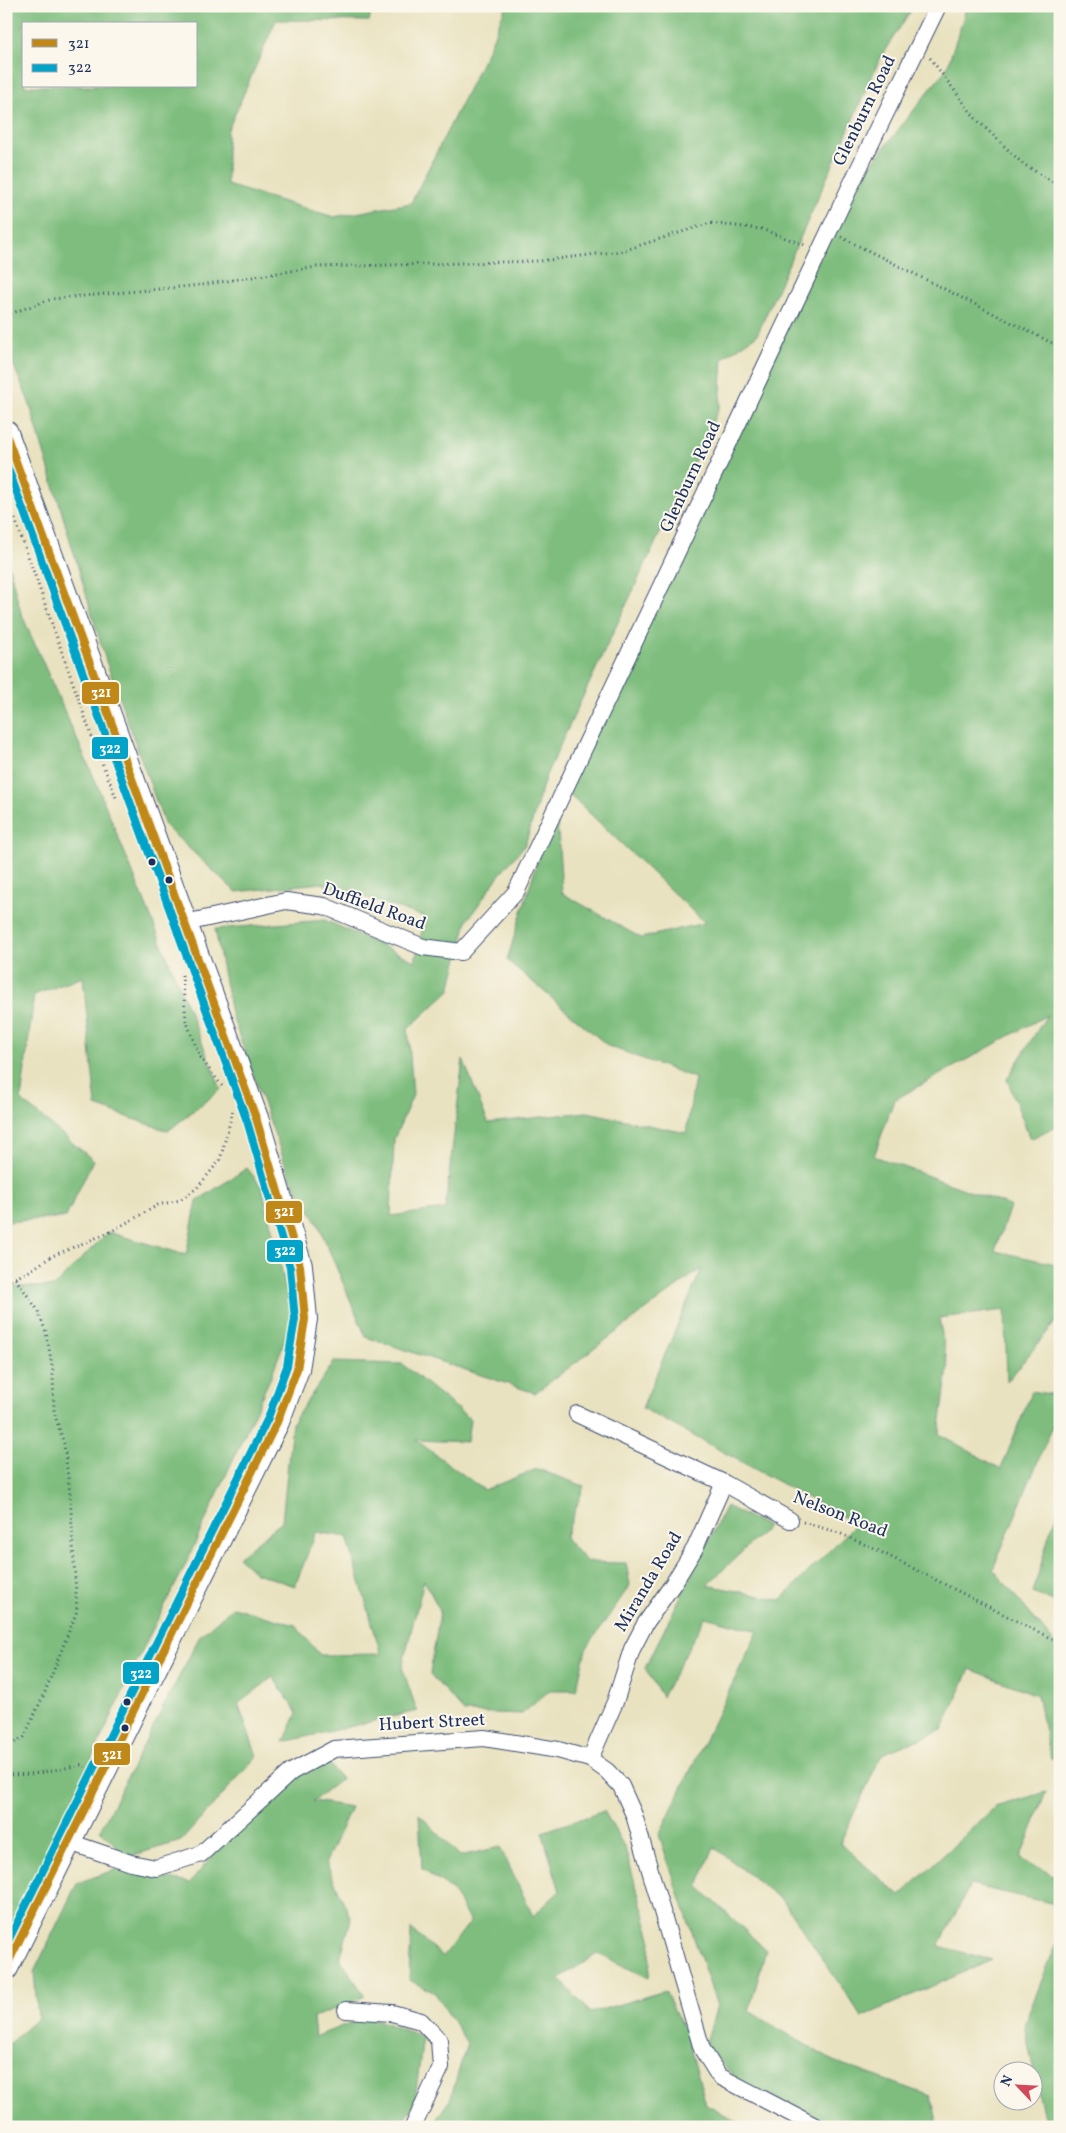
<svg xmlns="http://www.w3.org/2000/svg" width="1066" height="2133" font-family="Vollkorn,serif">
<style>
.forest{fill:#7ebd7e;stroke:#4c766e;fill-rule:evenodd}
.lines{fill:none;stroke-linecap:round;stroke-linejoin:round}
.street-casing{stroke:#3a4a6d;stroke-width:18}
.secondary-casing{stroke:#3a4a6d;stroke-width:26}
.path{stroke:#3a4a6d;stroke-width:3;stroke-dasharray:1 4;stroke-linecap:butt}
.street{stroke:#fff;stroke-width:16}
.secondary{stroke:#fff;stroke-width:24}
.bus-1-casing{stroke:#fbf7ec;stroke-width:11}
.bus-2-casing{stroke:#fbf7ec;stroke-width:11}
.bus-1{stroke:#c08818;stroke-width:8}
.bus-2{stroke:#01a3c8;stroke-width:8}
.bus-dot{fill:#1b2f5e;stroke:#fbf7ec;stroke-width:2}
.labels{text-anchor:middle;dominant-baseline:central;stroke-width:4;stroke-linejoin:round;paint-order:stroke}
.street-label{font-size:18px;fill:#1b2f5e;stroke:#fbf7ec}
.line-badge{stroke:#fbf7ec;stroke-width:2}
.badge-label{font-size:14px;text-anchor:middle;font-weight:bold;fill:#fff}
</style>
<rect width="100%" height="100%" fill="#fbf7ec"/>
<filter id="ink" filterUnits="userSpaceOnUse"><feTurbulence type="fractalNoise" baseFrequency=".02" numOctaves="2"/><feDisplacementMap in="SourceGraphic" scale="10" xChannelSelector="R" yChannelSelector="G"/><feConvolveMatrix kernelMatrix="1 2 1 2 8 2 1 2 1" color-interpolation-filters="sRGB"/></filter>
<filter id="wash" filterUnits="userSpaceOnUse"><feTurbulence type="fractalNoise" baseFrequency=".0096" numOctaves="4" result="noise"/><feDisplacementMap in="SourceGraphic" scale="20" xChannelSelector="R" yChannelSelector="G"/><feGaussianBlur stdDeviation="1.12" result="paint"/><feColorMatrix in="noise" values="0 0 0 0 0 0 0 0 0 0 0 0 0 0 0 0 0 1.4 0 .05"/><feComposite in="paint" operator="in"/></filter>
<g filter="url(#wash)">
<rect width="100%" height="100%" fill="#e9e2c0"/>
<!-- forest -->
<g class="forest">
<path d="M13 6H373L369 21 276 20 227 132V185L334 217 411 203 488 50 506 6H914L881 56 757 335 723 358 720 406 546 775 525 845 500 874 467 921 450 990 408 1029 413 1095 394 1139 391 1216 445 1209 463 1059 488 1123 587 1112 686 1133 695 1078 608 1046 507 960 556 801 562 893 641 938 705 923 563 788 854 186 947 68 967 6H1060V1124L1030 1139 1007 1079 1047 1015 894 1100 874 1156 1010 1206 995 1251 1060 1265V1316L1007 1382 1005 1310 939 1318 948 1368 939 1434 1001 1469 1032 1391 1060 1396V1408L993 1569 1060 1650V1753L1051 1759 1037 1695 970 1669 942 1730 882 1754 840 1843 900 1896 995 1807 1046 1792 1020 1859 1060 1878V1905L970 1885 939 1946 992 1960 862 2017 783 1901 714 1847 698 1886 766 1950 749 2011 833 2061 931 2096 938 2127H841L740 2083 705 2046 717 2006 659 1835 758 1631 705 1617 662 1697 645 1668 726 1506 768 1527 707 1585 780 1600 856 1524 642 1408 702 1268 535 1393 366 1337 318 1224 290 1177 231 1013 215 929 325 920 415 961 425 917 321 883 236 892 165 826 106 661 29 402 6 347V9ZM24 24H196V86H24Z"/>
<path d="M6 555 21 613 95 780 221 1089 168 1131 96 1106 83 977 34 995 21 1100 93 1160 66 1217 6 1222Z"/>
<path d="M247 1168 262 1187 293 1318 272 1374 182 1572 148 1638 6 1942V1286L53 1287 108 1232 186 1255 197 1201Z"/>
<path d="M334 1362 402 1364 470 1419 467 1442 416 1440 484 1490 537 1469 584 1486 565 1538 587 1562 626 1563 630 1585 586 1649 576 1690H550L522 1714 464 1712 430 1674 440 1611 424 1580 402 1667 417 1711 284 1742 297 1713 273 1677 238 1704 257 1756 181 1841 127 1857 100 1830 200 1636 233 1607 295 1625 320 1655 381 1654 347 1537 316 1532 295 1586 256 1573 238 1557 282 1522 292 1423Z"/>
<path d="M1060 1508V1605L1033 1593 1050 1532Z"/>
<path d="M322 1755 341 1779 313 1801 351 1807 326 1862 351 1919 340 1959 365 1996 313 2018 315 2037 367 2016 423 2037 414 2106 398 2127H6V2046L38 2018 34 1972 77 1883 118 1869 190 1883 240 1823Z"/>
<path d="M604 1811 625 1848 651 1938 649 1978 598 1954 559 1978 590 2013 665 1991 687 2036 706 2105 748 2127H430L450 2100 467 2043 435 1993 409 1980 411 1929 443 1957 470 1922 453 1891 422 1869 419 1814 460 1856 500 1847 533 1916 560 1891 542 1832Z"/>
<path d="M1060 1935V2098L1046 2127 1024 2025Z"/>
</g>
</g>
<g filter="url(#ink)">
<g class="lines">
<!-- street casing -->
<g class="street-casing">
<g id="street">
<path d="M185 923 286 901 324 906 423 947 461 952 516 892 859 168 938 6"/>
<path d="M577 1414 724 1483 790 1520"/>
<path d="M590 1759 615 1702 632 1649 645 1624 673 1584 695 1548 724 1483"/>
<path d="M69 1842 131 1863 156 1868 201 1854 291 1772 334 1749 484 1738 558 1750 590 1759 607 1771 621 1786 634 1815 702 2049 719 2076 817 2127"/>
<path d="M346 2010 392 2013 421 2021 439 2040 441 2067 413 2127"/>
</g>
</g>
<!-- secondary casing -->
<g class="secondary-casing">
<path id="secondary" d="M6 433 256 1118 300 1266 305 1319 297 1369 277 1422 6 1968"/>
</g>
<!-- path -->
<g class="path">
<path d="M930 58 976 119 1023 164 1060 186"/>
<path d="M841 237 1060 347"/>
<path d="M6 315 52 299 201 285 317 267 540 261 622 251 710 223 761 229 805 245"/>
<path d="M15 519 93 740 117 800"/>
<path d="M182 975 186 1020 200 1057 222 1086"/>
<path d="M6 1282 28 1272 52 1256 110 1232 158 1205 180 1200 197 1188 220 1160 233 1110"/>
<path d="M803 1522 839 1533 877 1550 1060 1643"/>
<path d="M6 1747 24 1737 45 1692 77 1611 70 1494 64 1444 54 1412 53 1371 46 1332 37 1309 15 1278"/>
<path d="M6 1775 33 1774 81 1765 85 1767"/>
</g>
<!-- street -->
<use href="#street" class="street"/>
<!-- secondary -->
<use href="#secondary" class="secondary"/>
<!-- bus-1 casing -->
<g class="bus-1-casing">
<path id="bus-1" d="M6 434 256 1118 300 1266 305 1319 297 1369 277 1422 6 1967"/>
</g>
<!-- bus-2 casing -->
<g class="bus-2-casing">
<path id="bus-2" d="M6 463 247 1121 290 1268 295 1319 287 1366 268 1418 6 1945"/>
</g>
<!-- bus-1 -->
<use href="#bus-1" class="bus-1"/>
<!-- bus-2 -->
<use href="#bus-2" class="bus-2"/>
</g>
</g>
<!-- markers -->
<g class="bus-dot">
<circle cx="152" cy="862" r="4.5"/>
<circle cx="169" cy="880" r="4.5"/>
<circle cx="127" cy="1702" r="4.5"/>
<circle cx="125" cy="1728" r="4.5"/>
</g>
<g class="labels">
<!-- street labels -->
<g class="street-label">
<text transform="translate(865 111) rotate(-64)">Glenburn Road</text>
<text transform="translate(691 477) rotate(-65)">Glenburn Road</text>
<text transform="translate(374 907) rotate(20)">Duffield Road</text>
<text transform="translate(840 1515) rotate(21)">Nelson Road</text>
<text transform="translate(649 1582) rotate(-59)">Miranda Road</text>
<text transform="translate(432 1723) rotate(-3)">Hubert Street</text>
</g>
</g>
<g class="line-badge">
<rect x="81" y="681" width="39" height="24" rx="5" fill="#c08818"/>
<rect x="91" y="736" width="38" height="24" rx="5" fill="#01a3c8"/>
<rect x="265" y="1200" width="38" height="24" rx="5" fill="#c08818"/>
<rect x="266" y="1239" width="38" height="24" rx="5" fill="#01a3c8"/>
<rect x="122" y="1661" width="38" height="24" rx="5" fill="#01a3c8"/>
<rect x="93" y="1742" width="38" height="24" rx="5" fill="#c08818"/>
</g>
<g class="badge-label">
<text x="101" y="697">321</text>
<text x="110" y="753">322</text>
<text x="284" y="1216">321</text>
<text x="285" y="1255">322</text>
<text x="141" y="1678">322</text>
<text x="112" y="1759">321</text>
</g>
<!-- margin -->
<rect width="1066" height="2133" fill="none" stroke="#fbf7ec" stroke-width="25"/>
<!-- legend -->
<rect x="22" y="22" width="175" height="65" fill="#fbf7ec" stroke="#a1a7b3"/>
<rect x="32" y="39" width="25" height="8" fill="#c08818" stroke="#a1a7b3"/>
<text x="68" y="48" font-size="15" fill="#1b2f5e">321</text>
<rect x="32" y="64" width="25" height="8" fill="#01a3c8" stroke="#a1a7b3"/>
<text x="68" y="72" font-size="15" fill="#1b2f5e">322</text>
<!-- north arrow -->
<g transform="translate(1018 2086) rotate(295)"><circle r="24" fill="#fbf7ec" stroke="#a1a7b3"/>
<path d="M0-4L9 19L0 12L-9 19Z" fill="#d1495b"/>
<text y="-8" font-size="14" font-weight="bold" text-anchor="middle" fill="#1b2f5e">N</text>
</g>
</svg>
